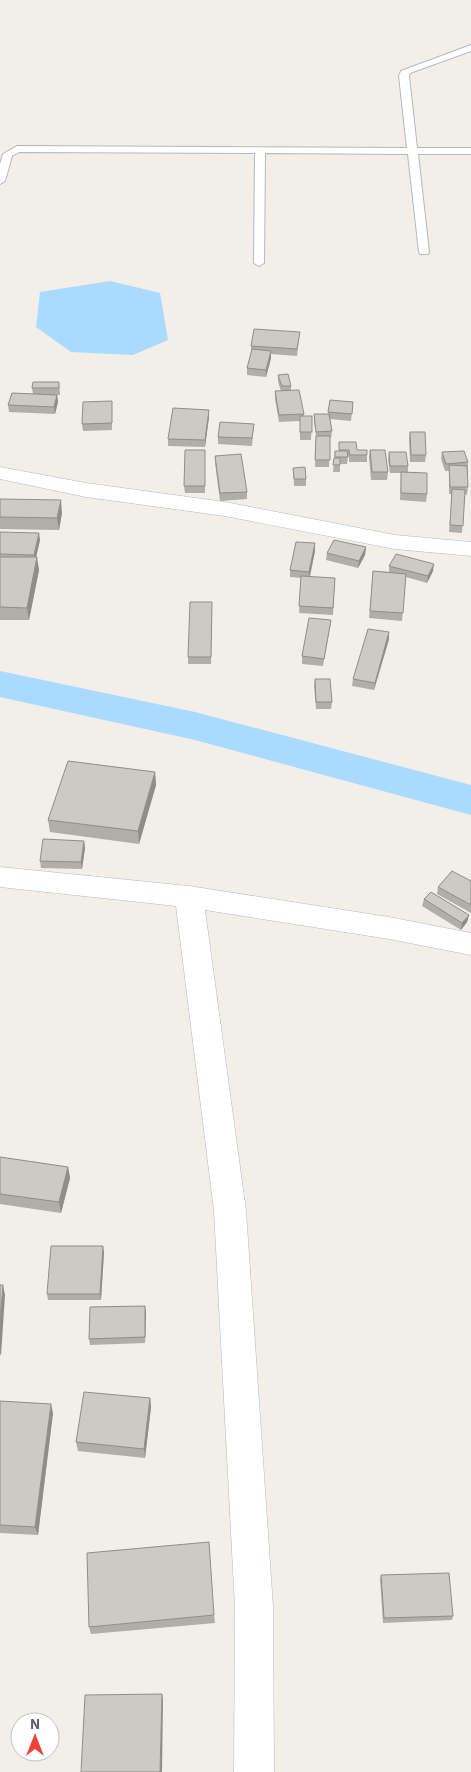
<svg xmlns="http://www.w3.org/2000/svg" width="471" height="1772" font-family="'IBM Plex Sans',sans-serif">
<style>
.water{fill:#aadaff}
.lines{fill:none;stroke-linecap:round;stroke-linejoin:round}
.canal{fill:#aadaff;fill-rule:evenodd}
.lane-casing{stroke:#b5b8bc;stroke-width:2}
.street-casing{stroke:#b5b8bc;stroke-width:1}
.lane{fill:#fff;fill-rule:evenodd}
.street{fill:#fff;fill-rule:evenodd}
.wall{fill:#afaea9}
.shaded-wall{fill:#8f8d8a}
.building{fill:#cccac5;stroke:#8f8d8a}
</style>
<rect width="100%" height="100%" fill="#f1efe8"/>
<!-- water -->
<path class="water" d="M110 281 160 293 168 340 133 355 71 352 36 327 40 292Z"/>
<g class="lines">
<!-- canal -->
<path class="canal" d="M0 671 195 712 471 785V815L195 740 0 697Z"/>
<!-- lane casing -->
<g class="lane-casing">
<path id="lane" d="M471 45V51L410 73 409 76 417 148H471V154H418L429 252 428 254H420L419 252 408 154 265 153 264 263 259 266 254 263 255 153 19 152 12 156 5 181 0 184V164L3 154 17 146 407 148 399 76 401 71Z"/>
</g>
<!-- street casing -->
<g class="street-casing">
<g id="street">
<path d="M0 467 86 483 225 502 395 535 471 542V556L395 549 225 516 86 497 0 479Z"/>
<path d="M0 867 189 886 389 917 471 933V955L389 939 205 910 246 1211 273 1607 274 1772H234L235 1607 214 1211 176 906 0 887Z"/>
</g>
</g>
<!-- lane -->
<use href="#lane" class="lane"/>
<!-- street -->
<use href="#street" class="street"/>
</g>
<!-- wall -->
<g class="wall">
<path d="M299 339 297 356 271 354V358L266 377 247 375V368L251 353V346Z"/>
<path d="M278 375 291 386V391L304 414V416H312L311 440H300V421L279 422 275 399V391H281L278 382Z"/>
<path d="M59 382 60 395H57L58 402 55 414 9 412 8 405 33 394 32 388Z"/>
<path d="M330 400 353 402 351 421 330 419 332 431 331 438H330L329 467H315L316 436 314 421V414H328Z"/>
<path d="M112 408V430L83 431 82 424Z"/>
<path d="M209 410V417L205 447 168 446V439Z"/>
<path d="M254 424 252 446 218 444V437Z"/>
<path d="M410 432 426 455 425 462H410L409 439Z"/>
<path d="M339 442 367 455V462H349V457H348L347 464H340V472H333L335 451H339Z"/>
<path d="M205 450V493H185L184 486Z"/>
<path d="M370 450 388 472 387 480H371L369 457Z"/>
<path d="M389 452 408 466V472L427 494 426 502 400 500 401 473H390L388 459Z"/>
<path d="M442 452 468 462V487L467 495 464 494 462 533 449 532 452 494H449V471H445L441 459Z"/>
<path d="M215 456 247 492V499L220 501 215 463Z"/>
<path d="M293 468 306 479V486H294Z"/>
<path d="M0 499 62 513 59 530 0 529Z"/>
<path d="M0 532 40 540 36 557 39 570 29 620H0Z"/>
<path d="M315 543V551L310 577 335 578 333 615 299 613 301 578 290 577V570Z"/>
<path d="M366 547 365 555 358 568 326 560 327 553Z"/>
<path d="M389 566 433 571 427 583 406 577 402 621 369 618 373 571 389 572Z"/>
<path d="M212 610 211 664H188V657Z"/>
<path d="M331 620 330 627 323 666 302 664V656Z"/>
<path d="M389 632V639L374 690 352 686 353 679Z"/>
<path d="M315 679 332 702 331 709H316L314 686Z"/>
<path d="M155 772 156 785 139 844 50 832 48 820Z"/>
<path d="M84 841 85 848 82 869 41 868 40 861Z"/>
<path d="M471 881V913L437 894 438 887Z"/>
<path d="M424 899 469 915 467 922 461 930 422 906Z"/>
<path d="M0 1157 68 1167 70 1178 61 1213 0 1204Z"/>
<path d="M104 1252 101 1300H48L47 1294Z"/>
<path d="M146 1312 145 1343 90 1345 89 1339Z"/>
<path d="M150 1398 151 1407 145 1458 78 1451 76 1442Z"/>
<path d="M0 1401 53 1413 38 1535 0 1533Z"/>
<path d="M381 1575 453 1616 452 1620 383 1623 380 1579Z"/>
<path d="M214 1615 215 1623 91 1634 89 1627Z"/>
</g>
<!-- shaded-wall -->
<g class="shaded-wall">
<path d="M271 351V358L266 377V370Z"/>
<path d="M57 395 58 402 55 414 54 407Z"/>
<path d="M209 410V417L205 447V440Z"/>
<path d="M61 500 62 513 59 530 57 518Z"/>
<path d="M39 533 40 540 35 562 34 555Z"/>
<path d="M315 543V551L309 579V572Z"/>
<path d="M366 547 365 555 358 568 359 561Z"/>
<path d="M37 557 39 570 29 620 27 608Z"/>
<path d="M434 564 433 571 427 583 428 576Z"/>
<path d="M389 632V639L374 690 375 683Z"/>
<path d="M155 772 156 785 139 844 138 831Z"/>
<path d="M84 841 85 848 82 869 81 862Z"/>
<path d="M469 915 467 922 461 930 462 923Z"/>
<path d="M68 1167 70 1178 61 1213 59 1202Z"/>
<path d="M103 1246 104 1252 101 1300 100 1294Z"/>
<path d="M3 1285 5 1295 1 1356 0 1353V1322Z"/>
<path d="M145 1306 146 1312 145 1343Z"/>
<path d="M150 1398 151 1407 145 1458 144 1449Z"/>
<path d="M51 1404 53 1413 38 1535 35 1527Z"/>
<path d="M162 1694 163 1700 162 1772H160Z"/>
</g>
<!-- building -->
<g class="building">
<path d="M254 329 300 332 297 349 251 346Z"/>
<path d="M252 349 271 351 266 370 247 368Z"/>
<path d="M288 374 291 386H282L278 375Z"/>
<path d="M33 382H59V388H32Z"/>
<path d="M299 390 304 414 279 415 275 391Z"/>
<path d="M12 393 57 395 54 407 8 405Z"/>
<path d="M330 400 353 402 352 414 328 412Z"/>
<path d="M112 401V423L82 424 83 402Z"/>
<path d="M173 408 209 410 205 440 168 439Z"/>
<path d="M314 414H329L332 431 316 432Z"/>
<rect x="300" y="416" width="12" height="16"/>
<path d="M220 422 254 424 252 438 218 437Z"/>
<path d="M410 432H425L426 455H411Z"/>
<path d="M316 436H330V460H315Z"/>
<path d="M339 442H356L357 450H367V455H350L349 450H339Z"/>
<path d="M185 450H205V486H184Z"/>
<path d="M370 450H385L388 472H372Z"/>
<path d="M335 451H347L348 457H335Z"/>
<path d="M464 451 468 462 446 464 442 452Z"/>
<path d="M389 452H406L408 466H390Z"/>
<path d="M241 454 247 492 220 493 215 456Z"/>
<path d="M334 458H340V465H333Z"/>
<path d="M449 465 467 466 468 487H450Z"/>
<path d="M305 467 306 479H294L293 468Z"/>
<path d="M401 472 427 473V494L401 493Z"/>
<path d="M452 489 465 490 463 526 450 525Z"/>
<path d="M0 499 61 500 57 518 0 517Z"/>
<path d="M0 532 39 533 34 555 0 554Z"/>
<path d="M334 540 366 547 359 561 327 553Z"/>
<path d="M296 542 315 543 309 572 290 570Z"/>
<path d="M396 554 434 564 428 576 389 566Z"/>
<path d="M0 557H37L27 608 0 607Z"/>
<path d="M373 571 406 574 403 613 370 611Z"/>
<path d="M301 576 335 578 333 608 299 606Z"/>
<path d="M190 602H212L211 657H188Z"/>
<path d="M309 618 331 620 324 659 302 656Z"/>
<path d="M368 629 389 632 375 683 353 679Z"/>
<path d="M315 679H330L332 702H316Z"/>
<path d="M68 761 155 772 138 831 48 820Z"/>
<path d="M43 839 84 841 81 862 40 861Z"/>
<path d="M452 871 471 881V905L438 887Z"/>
<path d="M431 892 469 915 462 923 424 899Z"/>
<path d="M0 1157 68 1167 59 1202 0 1194Z"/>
<path d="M51 1246H103L100 1294H47Z"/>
<path d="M0 1285H3L0 1322Z"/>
<path d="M145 1306V1337L89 1339 90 1307Z"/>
<path d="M84 1392 150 1398 144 1449 76 1442Z"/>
<path d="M0 1401 51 1404 35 1527 0 1525Z"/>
<path d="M209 1542 214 1615 89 1627 87 1553Z"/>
<path d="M449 1573 453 1616 384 1618 381 1575Z"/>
<path d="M162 1694 160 1772H81L85 1695Z"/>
</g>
<!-- north arrow -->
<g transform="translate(35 1737)"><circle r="24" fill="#ffffff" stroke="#bfc1c3"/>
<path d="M0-4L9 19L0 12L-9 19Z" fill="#ea4335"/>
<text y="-8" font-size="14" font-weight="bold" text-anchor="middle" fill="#5f6368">N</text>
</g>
</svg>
